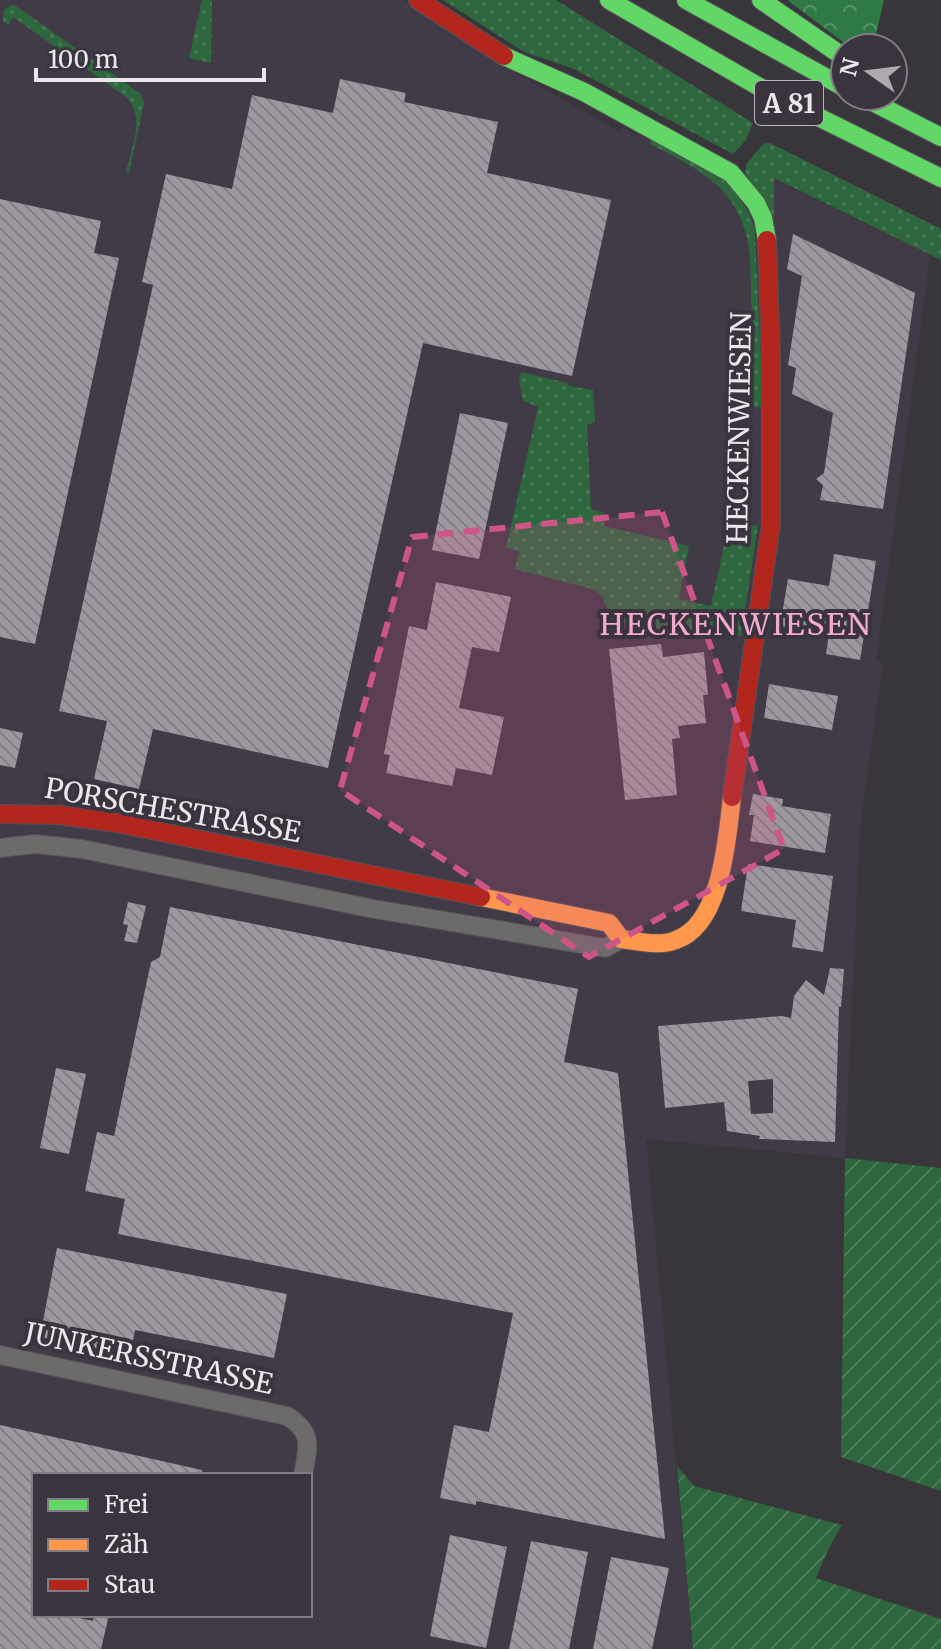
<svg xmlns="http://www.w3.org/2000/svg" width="941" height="1649" font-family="Merriweather,serif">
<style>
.built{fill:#413a47;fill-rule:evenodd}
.grass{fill:url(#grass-dots)}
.forest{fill:url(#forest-crowns)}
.garden{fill:url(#garden-furrows)}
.building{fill:url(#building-back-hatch);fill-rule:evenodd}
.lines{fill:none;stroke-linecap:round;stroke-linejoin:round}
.street-casing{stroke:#555357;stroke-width:20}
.fast-casing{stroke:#555357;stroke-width:20}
.slow-casing{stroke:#555357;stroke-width:20}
.jam-casing{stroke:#555357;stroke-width:20}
.street{stroke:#6c6a6a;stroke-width:18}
.fast{stroke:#63d668;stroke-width:18}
.slow{stroke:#ff974d;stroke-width:18}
.jam{stroke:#b3261e;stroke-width:18}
.marked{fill:#ce5687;fill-opacity:0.2;stroke:#ce5687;stroke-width:6;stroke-dasharray:16 10;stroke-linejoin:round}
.labels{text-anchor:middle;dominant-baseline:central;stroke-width:8;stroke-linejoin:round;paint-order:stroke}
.shield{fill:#39343d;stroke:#b5b2b8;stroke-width:2}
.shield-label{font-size:26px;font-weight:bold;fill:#eae8ed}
.street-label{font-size:28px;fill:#eae8ed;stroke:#39343d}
.neighbourhood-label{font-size:30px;letter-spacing:2px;fill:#f4a9ce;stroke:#39343d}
</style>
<defs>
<pattern id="grass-dots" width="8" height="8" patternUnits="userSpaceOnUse" patternTransform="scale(2)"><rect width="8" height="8" fill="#2e663e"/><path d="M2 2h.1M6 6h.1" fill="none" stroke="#4c7c5a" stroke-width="1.8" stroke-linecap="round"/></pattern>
<pattern id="forest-crowns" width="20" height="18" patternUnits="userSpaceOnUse" patternTransform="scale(2)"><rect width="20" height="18" fill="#2f7946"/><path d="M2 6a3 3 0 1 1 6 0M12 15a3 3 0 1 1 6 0" fill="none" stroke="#57926a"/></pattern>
<pattern id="garden-furrows" width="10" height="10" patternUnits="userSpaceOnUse" patternTransform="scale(2)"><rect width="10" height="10" fill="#2e663e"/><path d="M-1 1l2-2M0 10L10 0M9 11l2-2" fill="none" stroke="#4c7c5a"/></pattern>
<pattern id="building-back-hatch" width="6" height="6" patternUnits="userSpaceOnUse" patternTransform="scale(2)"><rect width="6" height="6" fill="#9f979f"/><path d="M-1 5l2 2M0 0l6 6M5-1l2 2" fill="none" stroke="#847f85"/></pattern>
</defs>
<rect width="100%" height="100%" fill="#39363b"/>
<!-- built -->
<path class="built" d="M0 0H404L493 60 620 132 622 127 637 136 640 128 652 134 650 144 697 168 723 188 773 178 930 255 876 661 883 663 860 825 845 1158 646 1139 693 1649H0ZM34 1475H310V1615H34Z"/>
<!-- grass -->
<g class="grass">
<path d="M202 0H212L211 63 189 58Z"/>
<path d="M443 0H556L753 123 746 140 733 154 574 69 524 52Z"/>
<path d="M13 4 141 94 144 103 129 173 126 172C131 149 146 116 126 97L13 17 8 25 3 21 4 10Z"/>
<path d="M652 134 729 182 750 215 755 231 763 407H754L750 254C741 188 703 172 650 144Z"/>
<path d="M764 143H770L941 229V260L774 178V222L745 173 747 163Z"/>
<path d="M521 372 567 383 570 386 593 390 595 422 587 425 591 509 604 513V526L689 546 679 599 711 606 729 522 758 526 741 636 658 635 655 620 625 623 612 619 602 596 595 590 515 569 519 551 506 548 538 407 523 401 519 380Z"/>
</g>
<!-- forest -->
<path class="forest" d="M787 0H884L873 48H851Z"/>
<!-- garden -->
<g class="garden">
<path d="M845 1158 941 1168V1491L841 1457Z"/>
<path d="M677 1466 694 1486 842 1525 828 1550 816 1578 941 1619V1649H693Z"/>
</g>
<!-- building -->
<g class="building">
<path d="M340 79 406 93 404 102 498 122 487 173 611 200 572 376 423 343 328 768 153 729 139 789 94 779 107 721 59 711 153 285 142 282 166 174 232 189 252 95 333 113Z"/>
<path d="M0 199 101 221 94 253 119 258 35 644 0 637Z"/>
<path d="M793 234 915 293 883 509 820 500 823 485 816 479 824 473 833 413 792 394 796 368 788 365 802 276 787 269Z"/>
<path d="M460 413 508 423 479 559 432 550Z"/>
<path d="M834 554 876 561 860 660 826 654 829 634 780 626 788 579 829 586Z"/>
<path d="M436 582 511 597 499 652 472 647 459 708 504 717 492 775 456 768 452 786 386 773 390 755 384 754 409 626 427 630Z"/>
<path d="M661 644 663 657 704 652 708 695H703L706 723 678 726 680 738 672 739 677 795 625 800 609 649Z"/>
<path d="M769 684 838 696 832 730 764 718Z"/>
<path d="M0 728 23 733 15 768 0 765Z"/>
<path d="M753 794 783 799 782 806 831 814 825 853 750 841 754 815H749Z"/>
<path d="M748 864 833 876 823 952 792 947 796 920 741 911Z"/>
<path d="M128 902 146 906 137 943 124 941 128 925 123 924Z"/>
<path d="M170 907 578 989 564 1062 618 1073 665 1539 476 1501V1505L440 1498 454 1425 489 1432 513 1313 118 1234 125 1199 85 1191 97 1132 114 1136 151 962 160 957Z"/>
<path d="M830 968 844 969 841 1007H839L835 1142 759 1139 760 1136 727 1131 724 1102 665 1108 658 1026 782 1016 791 1018 794 996 806 980 824 995ZM773 1079V1113L751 1114 748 1081Z"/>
<path d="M56 1068 86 1074 69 1154 40 1148Z"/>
<path d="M57 1248 287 1294 274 1358 135 1330 130 1355 40 1337Z"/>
<path d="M0 1425 202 1470V1475H34V1615H67L93 1621 94 1615H109L101 1649H0Z"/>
<path d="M450 1535 507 1547 486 1648 430 1636Z"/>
<path d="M531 1541 588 1552 569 1649H509Z"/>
<path d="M611 1557 669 1568 652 1649H593Z"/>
</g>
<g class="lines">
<!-- street casing -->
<g class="street-casing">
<g id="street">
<path d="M0 848 35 844 82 849 374 909 605 948 621 939"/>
<path d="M0 1355 287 1416C314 1433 308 1446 303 1475"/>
</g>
</g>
<!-- fast casing -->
<g class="fast-casing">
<g id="fast">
<path d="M609 0 770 93 941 178"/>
<path d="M686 0 845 88"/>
<path d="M761 0 845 58"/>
<path d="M504 56 584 92 731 173 756 203 763 218 767 240"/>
<path d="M861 96 941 137"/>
</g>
</g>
<!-- slow casing -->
<g class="slow-casing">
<path id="slow" d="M481 897 609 923 621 939C639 941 659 947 676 940 722 924 727 838 732 797"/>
</g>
<!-- jam casing -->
<g class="jam-casing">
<g id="jam">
<path d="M418 0 504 56"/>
<path d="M732 797 771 524V357L767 240"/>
<path d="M0 814 59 815 117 823 481 897"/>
</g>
</g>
<!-- street -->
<use href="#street" class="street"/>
<!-- fast -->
<use href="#fast" class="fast"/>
<!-- slow -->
<use href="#slow" class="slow"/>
<!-- jam -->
<use href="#jam" class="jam"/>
</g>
<!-- marked area -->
<path class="marked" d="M662 512 784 849 589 957 340 790 412 537Z"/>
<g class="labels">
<!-- shield labels -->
<rect class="shield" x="755" y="81" width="68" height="44" rx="6"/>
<g class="shield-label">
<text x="789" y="103">A 81</text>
</g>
<!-- street labels -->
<g class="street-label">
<text transform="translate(739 428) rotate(-89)">HECKENWIESEN</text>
<text transform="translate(173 810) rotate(10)">PORSCHESTRASSE</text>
<text transform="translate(149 1358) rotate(12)">JUNKERSSTRASSE</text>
</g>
<!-- neighbourhood labels -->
<g class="neighbourhood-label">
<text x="736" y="624">HECKENWIESEN</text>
</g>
</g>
<!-- legend -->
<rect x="32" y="1473" width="280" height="144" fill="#39343d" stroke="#807c83" stroke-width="2"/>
<rect x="48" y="1499" width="40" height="12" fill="#63d668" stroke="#807c83" stroke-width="2"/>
<text x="104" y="1513" font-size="24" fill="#eae8ed">Frei</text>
<rect x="48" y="1539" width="40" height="12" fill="#ff974d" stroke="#807c83" stroke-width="2"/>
<text x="104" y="1553" font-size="24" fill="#eae8ed">Zäh</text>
<rect x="48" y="1579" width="40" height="12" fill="#b3261e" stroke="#807c83" stroke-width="2"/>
<text x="104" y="1593" font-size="24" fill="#eae8ed">Stau</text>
<!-- north arrow -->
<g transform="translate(869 72) rotate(284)"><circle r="38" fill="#39343d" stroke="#807c83" stroke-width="2"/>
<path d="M0-6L14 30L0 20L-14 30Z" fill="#acaaaf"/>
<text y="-12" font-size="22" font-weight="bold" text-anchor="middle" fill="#eae8ed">N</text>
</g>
<!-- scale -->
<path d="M36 68v12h228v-12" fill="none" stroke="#eae8ed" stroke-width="4"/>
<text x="48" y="68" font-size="24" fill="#eae8ed" stroke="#39343d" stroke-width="6" paint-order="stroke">100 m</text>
</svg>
